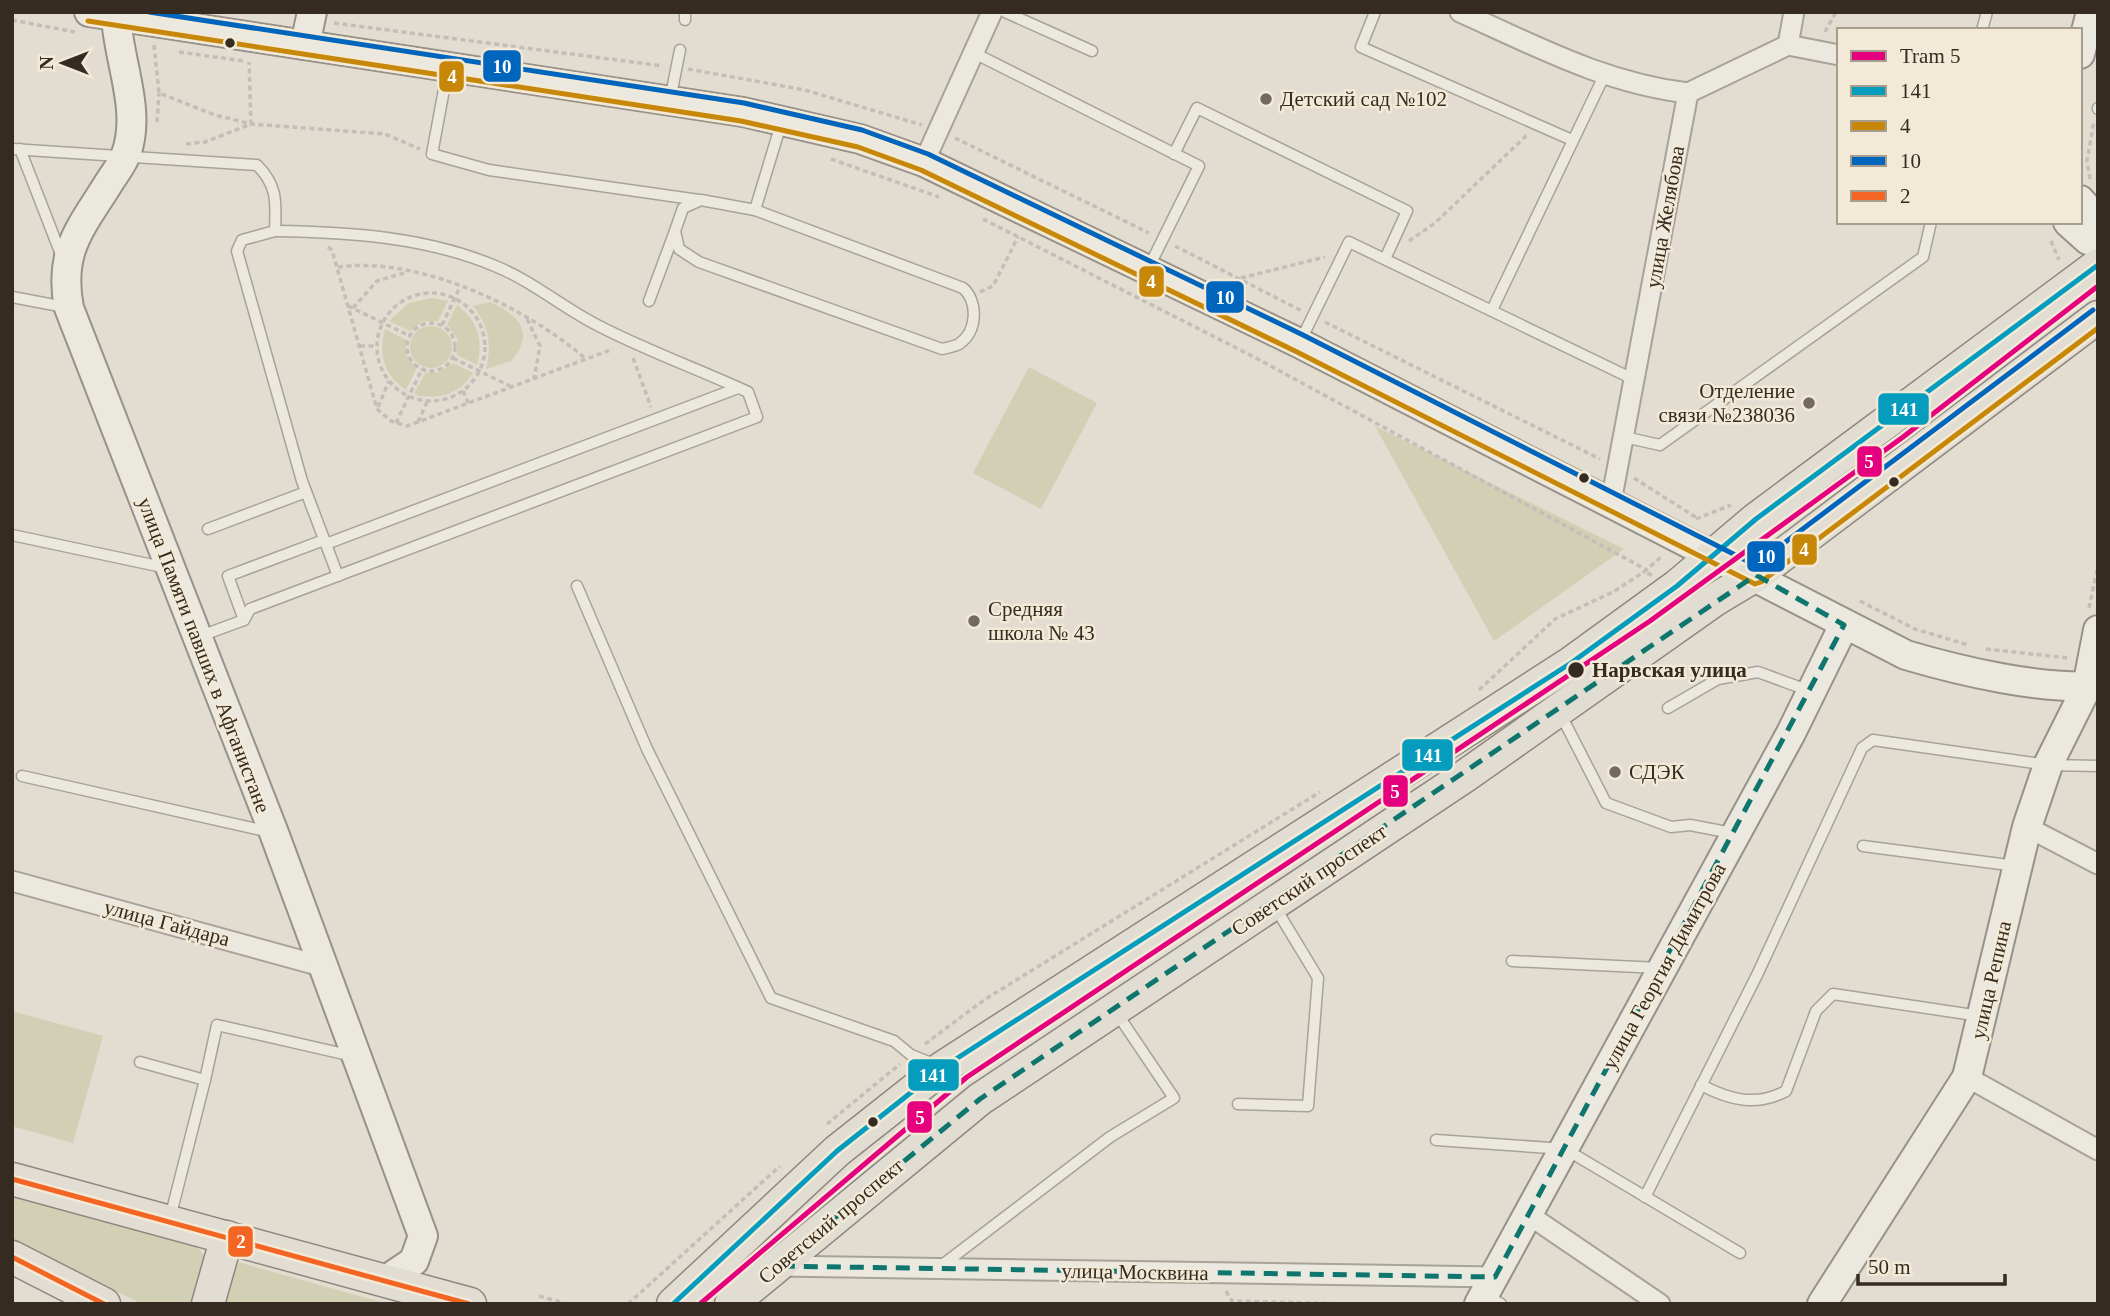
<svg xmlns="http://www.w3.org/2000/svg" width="2110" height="1316" font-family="Georgia,serif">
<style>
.green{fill:#d1d0b4}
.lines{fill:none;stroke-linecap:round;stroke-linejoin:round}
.lane-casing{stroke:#a8a299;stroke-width:13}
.street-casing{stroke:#a8a299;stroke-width:23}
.secondary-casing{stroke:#979189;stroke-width:32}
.primary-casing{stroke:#8e8780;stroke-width:35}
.path{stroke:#c3bfb8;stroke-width:3.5;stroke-dasharray:5 3.5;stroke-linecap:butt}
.lane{stroke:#ebe8e0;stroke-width:10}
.street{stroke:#ebe8e0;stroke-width:19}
.secondary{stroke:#ebe8e0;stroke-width:28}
.primary{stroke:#e2ddd3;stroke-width:32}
.bus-1-casing{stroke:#f2e9d7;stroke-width:10}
.bus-2-casing{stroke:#f2e9d7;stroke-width:10}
.bus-3-casing{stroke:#f2e9d7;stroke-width:10}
.bus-4-casing{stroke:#f2e9d7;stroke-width:10}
.bus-1{stroke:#059cbd;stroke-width:5}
.bus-2{stroke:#c78708;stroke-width:5}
.bus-3{stroke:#0065bd;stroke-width:5}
.bus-4{stroke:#f26522;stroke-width:5}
.tram-1-casing{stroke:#f2e9d7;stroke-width:10}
.tram-1{stroke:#e5007d;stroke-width:5}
.marked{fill:none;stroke:#0f766e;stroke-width:5;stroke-dasharray:14 9;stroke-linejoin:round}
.bus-dot{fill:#362b21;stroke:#f2e9d7;stroke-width:2.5}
.poi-dot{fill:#72695f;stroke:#f2e9d7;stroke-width:2.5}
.labels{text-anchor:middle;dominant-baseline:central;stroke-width:5;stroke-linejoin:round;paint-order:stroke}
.poi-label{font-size:21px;fill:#362b21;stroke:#f2e9d7;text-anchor:start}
.street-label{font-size:21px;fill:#362b21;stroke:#f2e9d7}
.stop-label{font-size:21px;font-weight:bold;fill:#362b21;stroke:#f2e9d7;text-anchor:start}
.line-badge{stroke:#f2e9d7;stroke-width:2.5}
.badge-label{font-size:19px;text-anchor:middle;font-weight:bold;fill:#fff}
</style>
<rect width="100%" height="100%" fill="#e2dcd1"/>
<!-- green -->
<g class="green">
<path d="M432 298 448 301 438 321H423L410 331 389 321 409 303Z"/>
<path d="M490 302C517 314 537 332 511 361L486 369C492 345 489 325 473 306Z"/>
<path d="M457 305C477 320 484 340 477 365L457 355V338L447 325Z"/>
<circle cx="431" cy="347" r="21"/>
<path d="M385 329 406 340V355L416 369 406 390C384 375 378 354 385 329Z"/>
<path d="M453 363 473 373C460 394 437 401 414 394L425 373 440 372Z"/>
<path d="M1029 367 1097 403 1041 509 973 473Z"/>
<path d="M1375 426 1624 549 1494 641Z"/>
<path d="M12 1011 103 1036 73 1143 12 1126Z"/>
<path d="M12 1193 196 1244 206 1259 196 1304H143L12 1243Z"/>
<path d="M230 1260 388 1304H220Z"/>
</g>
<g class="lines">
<!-- lane casing -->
<g class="lane-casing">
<g id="lane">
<path d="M1005 12 1092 51"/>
<path d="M1375 12 1361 47 1572 140"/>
<path d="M685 20V12"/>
<path d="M1982 30 1987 12"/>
<path d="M974 53 1199 166 1148 269"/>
<path d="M448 68 432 154 489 170 699 200"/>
<path d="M670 100 680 50"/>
<path d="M2098 108V109"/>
<path d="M12 149 257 165C278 186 276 203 275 231L242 240 237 251 302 481 338 576"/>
<path d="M20 149 62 257"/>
<path d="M1174 154 1197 108 1407 211 1385 259"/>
<path d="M701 200 755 210 963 288C978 301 978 331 959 344 955 346 947 348 942 349L699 262 679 249 675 231 683 208Z"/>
<path d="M755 210 781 124"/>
<path d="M12 297 65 307"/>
<path d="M649 301 675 231"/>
<path d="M1492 310 1604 76"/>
<path d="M1300 342 1349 242 1635 380"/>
<path d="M1624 437 1660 445 1923 257 1931 222"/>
<path d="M208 529 306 492"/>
<path d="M12 535 167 568"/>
<path d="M326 544 738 388"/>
<path d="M577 586 647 749 771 998 894 1041 911 1055 936 1065"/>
<path d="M244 620 228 576 324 540"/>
<path d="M198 637 244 620 250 609 757 417 748 392C698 369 645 350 597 325 562 307 532 281 495 266 426 237 349 232 275 231"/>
<path d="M1668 708 1718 679 1758 672 1810 691"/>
<path d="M1561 715 1606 803 1671 827 1690 825 1732 833"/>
<path d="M22 776 270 832"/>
<path d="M1863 846 2016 866"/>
<path d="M1512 961 1659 968"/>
<path d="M140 1062 205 1080 170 1218"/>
<path d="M205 1080 217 1025 353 1056"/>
<path d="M1701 1085C1730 1100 1756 1107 1786 1091L1816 1011 1833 994 1980 1016"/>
<path d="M1238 1104 1308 1106 1318 978 1275 907"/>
<path d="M1436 1140 1565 1149 1740 1253"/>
<path d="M1645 1197 1757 975 1862 748 1873 740 2048 765 2098 766"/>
<path d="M941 1266 1110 1137 1174 1098 1116 1012"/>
<path d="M1485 1294 1501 1304"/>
</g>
</g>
<!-- street casing -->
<g class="street-casing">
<g id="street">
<path d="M1460 12C1536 46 1604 83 1688 93"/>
<path d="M1788 45 1794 12"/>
<path d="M1688 93 1788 45 1839 55"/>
<path d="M924 162 992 12"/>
<path d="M1611 502 1688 93"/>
<path d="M2027 827 2098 864"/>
<path d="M12 881 321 966"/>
<path d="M1967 1077 2098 1150"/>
<path d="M1529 1215 1660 1304"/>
<path d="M780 1266 1495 1277"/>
</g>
</g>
<!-- secondary casing -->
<g class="secondary-casing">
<g id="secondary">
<path d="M89 12 743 112 860 139 924 162 1299 343 1906 655C1960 671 2041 690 2098 686"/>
<path d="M116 16C118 60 142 111 126 154 123 163 115 173 110 181 81 228 58 250 69 308L274 833 423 1236 414 1261 386 1280"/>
<path d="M305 45 312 12"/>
<path d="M2080 54 2091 12"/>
<path d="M2080 200 2098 220"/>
<path d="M2068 222 2088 240 2098 243"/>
<path d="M1479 1304 1791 733 1844 625"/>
<path d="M1822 1304 1967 1077 2027 827 2048 765 2087 687 2098 630"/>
</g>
</g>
<!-- primary casing -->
<g class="primary-casing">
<g id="primary">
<path d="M12 1179 470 1304"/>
<path d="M12 1257 104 1304"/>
<path d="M208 1304 227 1237"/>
<path d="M673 1304 837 1151 942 1068 1571 663 1677 586 1756 519 2098 265"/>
<path d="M731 1304 980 1099 1465 776 1716 599 1756 575 2098 317"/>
</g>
</g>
<!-- path -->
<g class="path">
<path d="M12 20 75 32"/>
<path d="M334 23 663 66"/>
<path d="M1825 32 1836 12"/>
<path d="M154 45 159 93 215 115 251 124 385 134 420 149"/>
<path d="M179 52 244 61"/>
<path d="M688 69 805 90 922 125"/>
<path d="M157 122 159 93"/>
<path d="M955 138 1149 233"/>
<path d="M186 144 205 142 251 124 249 62"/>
<path d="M831 159 939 197"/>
<path d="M2090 179 2087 161 2094 121"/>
<path d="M983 219 1254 357 1647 570"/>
<path d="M1409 241 1435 223 1528 134"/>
<path d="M2051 241 2059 260"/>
<path d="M1175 246 1302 311"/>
<path d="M328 247 332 250 377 409 391 421 407 426 613 349"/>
<path d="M338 267C420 256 526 307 586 359"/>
<path d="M1241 278 1325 257"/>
<path d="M980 292 993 286 1018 237"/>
<circle cx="431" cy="347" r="54"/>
<path d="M348 306 410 336"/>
<path d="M353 308 377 281 404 273"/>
<path d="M527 319 540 346 534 379"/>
<path d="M1325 322 1600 459"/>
<circle cx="431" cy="347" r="24"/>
<path d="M442 325 460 287"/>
<path d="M360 346H377"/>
<path d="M453 358 512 387"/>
<path d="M633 358 651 407"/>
<path d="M463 391 468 403"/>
<path d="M378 407 389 381"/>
<path d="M418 422 427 402"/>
<path d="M396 423 422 369"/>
<path d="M1634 478 1697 518"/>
<path d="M1696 519 1731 505"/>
<path d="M1652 575 1644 572 1663 555"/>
<path d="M1860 601 1915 629 1968 645"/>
<path d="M2089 608 2098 565"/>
<path d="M1986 649 2068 658"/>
<path d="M1479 690 1555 619 1613 592 1644 572"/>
<path d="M925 1044 984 1000 1320 792"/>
<path d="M827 1124 900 1064"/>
<path d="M1226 1291 1232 1301 1357 1304"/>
<path d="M539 1296 567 1304"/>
<path d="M628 1304 780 1166"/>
</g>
<!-- lane -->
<use href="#lane" class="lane"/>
<!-- street -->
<use href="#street" class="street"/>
<!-- secondary -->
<use href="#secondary" class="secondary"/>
<!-- primary -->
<use href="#primary" class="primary"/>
<!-- bus-1 casing -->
<g class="bus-1-casing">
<path id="bus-1" d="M673 1304 837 1151 942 1068 1571 663 1677 586 1756 519 2098 265"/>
</g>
<!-- bus-2 casing -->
<g class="bus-2-casing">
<path id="bus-2" d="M88 21 741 121 858 147 921 170 1295 351 1755 584 1761 582 2098 328"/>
</g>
<!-- bus-3 casing -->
<g class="bus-3-casing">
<path id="bus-3" d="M149 12 744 103 862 130 928 154 1303 335 1755 565 2093 310"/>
</g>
<!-- bus-4 casing -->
<g class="bus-4-casing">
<g id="bus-4">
<path d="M12 1179 469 1304"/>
<path d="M12 1257 104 1304"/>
</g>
</g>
<!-- bus-1 -->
<use href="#bus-1" class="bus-1"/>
<!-- bus-2 -->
<use href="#bus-2" class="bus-2"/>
<!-- bus-3 -->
<use href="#bus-3" class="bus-3"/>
<!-- bus-4 -->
<use href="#bus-4" class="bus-4"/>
<!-- tram-1 casing -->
<g class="tram-1-casing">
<path id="tram-1" d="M700 1304 967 1077 1650 621 1903 437 2098 286"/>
</g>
<!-- tram-1 -->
<use href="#tram-1" class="tram-1"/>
</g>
<!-- marked area -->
<path class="marked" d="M1756 575 1844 625 1495 1277 776 1266 980 1099Z"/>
<!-- markers -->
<g class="bus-dot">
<circle cx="230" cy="43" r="6"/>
<circle cx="1584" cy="478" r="6"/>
<circle cx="1894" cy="482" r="6"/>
<circle cx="1576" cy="670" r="9"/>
<circle cx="873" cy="1122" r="6"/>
</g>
<g class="poi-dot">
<circle cx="1266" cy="99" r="7"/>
<circle cx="1809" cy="403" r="7"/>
<circle cx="974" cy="621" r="7"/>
<circle cx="1615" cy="772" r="7"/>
</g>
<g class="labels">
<!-- poi labels -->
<g class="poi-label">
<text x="1280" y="99">Детский сад №102</text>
<text x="1795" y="391" text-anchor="end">Отделение<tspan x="1795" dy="24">связи №238036</tspan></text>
<text x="988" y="609">Средняя<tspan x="988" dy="24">школа № 43</tspan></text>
<text x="1629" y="772">СДЭК</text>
</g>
<!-- street labels -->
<g class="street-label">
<text transform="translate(1665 217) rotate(-80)">улица Желябова</text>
<text transform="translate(204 655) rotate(69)">улица Памяти павших в Афганистане</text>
<text transform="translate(1309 880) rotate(-34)">Советский проспект</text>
<text transform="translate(167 923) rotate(15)">улица Гайдара</text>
<text transform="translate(1664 966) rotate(-61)">улица Георгия Димитрова</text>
<text transform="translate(1991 980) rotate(-77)">улица Репина</text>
<text transform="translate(831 1221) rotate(-40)">Советский проспект</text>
<text transform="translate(1135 1272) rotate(1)">улица Москвина</text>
</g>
<!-- stop labels -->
<g class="stop-label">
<text x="1592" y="670">Нарвская улица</text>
</g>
</g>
<g class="line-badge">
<rect x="482" y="49" width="40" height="34" rx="7" fill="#0065bd"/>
<rect x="438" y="60" width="27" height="33" rx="7" fill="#c78708"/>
<rect x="1138" y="265" width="27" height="33" rx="7" fill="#c78708"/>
<rect x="1205" y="280" width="40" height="34" rx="7" fill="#0065bd"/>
<rect x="1877" y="392" width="53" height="34" rx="7" fill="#059cbd"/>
<rect x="1856" y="445" width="27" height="33" rx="7" fill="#e5007d"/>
<rect x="1791" y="533" width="27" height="33" rx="7" fill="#c78708"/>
<rect x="1746" y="540" width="40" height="33" rx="7" fill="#0065bd"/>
<rect x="1401" y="738" width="53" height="34" rx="7" fill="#059cbd"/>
<rect x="1382" y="774" width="27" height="34" rx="7" fill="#e5007d"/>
<rect x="907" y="1058" width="53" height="34" rx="7" fill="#059cbd"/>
<rect x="906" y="1100" width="27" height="34" rx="7" fill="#e5007d"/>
<rect x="227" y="1225" width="27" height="33" rx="7" fill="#f26522"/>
</g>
<g class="badge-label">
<text x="502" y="73">10</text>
<text x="452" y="83">4</text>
<text x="1151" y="288">4</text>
<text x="1225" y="304">10</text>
<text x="1904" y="416">141</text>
<text x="1869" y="468">5</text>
<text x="1804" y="556">4</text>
<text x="1766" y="563">10</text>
<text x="1428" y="762">141</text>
<text x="1395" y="798">5</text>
<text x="933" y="1082">141</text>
<text x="920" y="1124">5</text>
<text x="241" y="1248">2</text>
</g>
<!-- border -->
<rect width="2110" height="1316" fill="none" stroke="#362b21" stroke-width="28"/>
<!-- legend -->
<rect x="1837" y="28" width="245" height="196" fill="#f2e9d7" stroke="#a79d8e" stroke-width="2"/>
<rect x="1851" y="51" width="35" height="10" fill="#e5007d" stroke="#a79d8e" stroke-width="2"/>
<text x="1900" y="63" font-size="21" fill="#362b21">Tram 5</text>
<rect x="1851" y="86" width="35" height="10" fill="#059cbd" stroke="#a79d8e" stroke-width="2"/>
<text x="1900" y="98" font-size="21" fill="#362b21">141</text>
<rect x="1851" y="121" width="35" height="10" fill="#c78708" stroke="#a79d8e" stroke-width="2"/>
<text x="1900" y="133" font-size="21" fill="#362b21">4</text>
<rect x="1851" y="156" width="35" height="10" fill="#0065bd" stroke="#a79d8e" stroke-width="2"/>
<text x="1900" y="168" font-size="21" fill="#362b21">10</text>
<rect x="1851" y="191" width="35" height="10" fill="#f26522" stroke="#a79d8e" stroke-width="2"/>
<text x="1900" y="203" font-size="21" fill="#362b21">2</text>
<!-- north arrow -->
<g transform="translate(63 63) rotate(270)" stroke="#f2e9d7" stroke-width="5" paint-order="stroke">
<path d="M0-5L12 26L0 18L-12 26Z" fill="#362b21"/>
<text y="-10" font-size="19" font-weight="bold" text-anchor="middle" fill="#362b21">N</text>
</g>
<!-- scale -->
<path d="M1858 1274v10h147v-10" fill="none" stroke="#362b21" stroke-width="3.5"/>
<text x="1868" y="1274" font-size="21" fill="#362b21" stroke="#f2e9d7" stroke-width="5" paint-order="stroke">50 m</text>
</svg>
